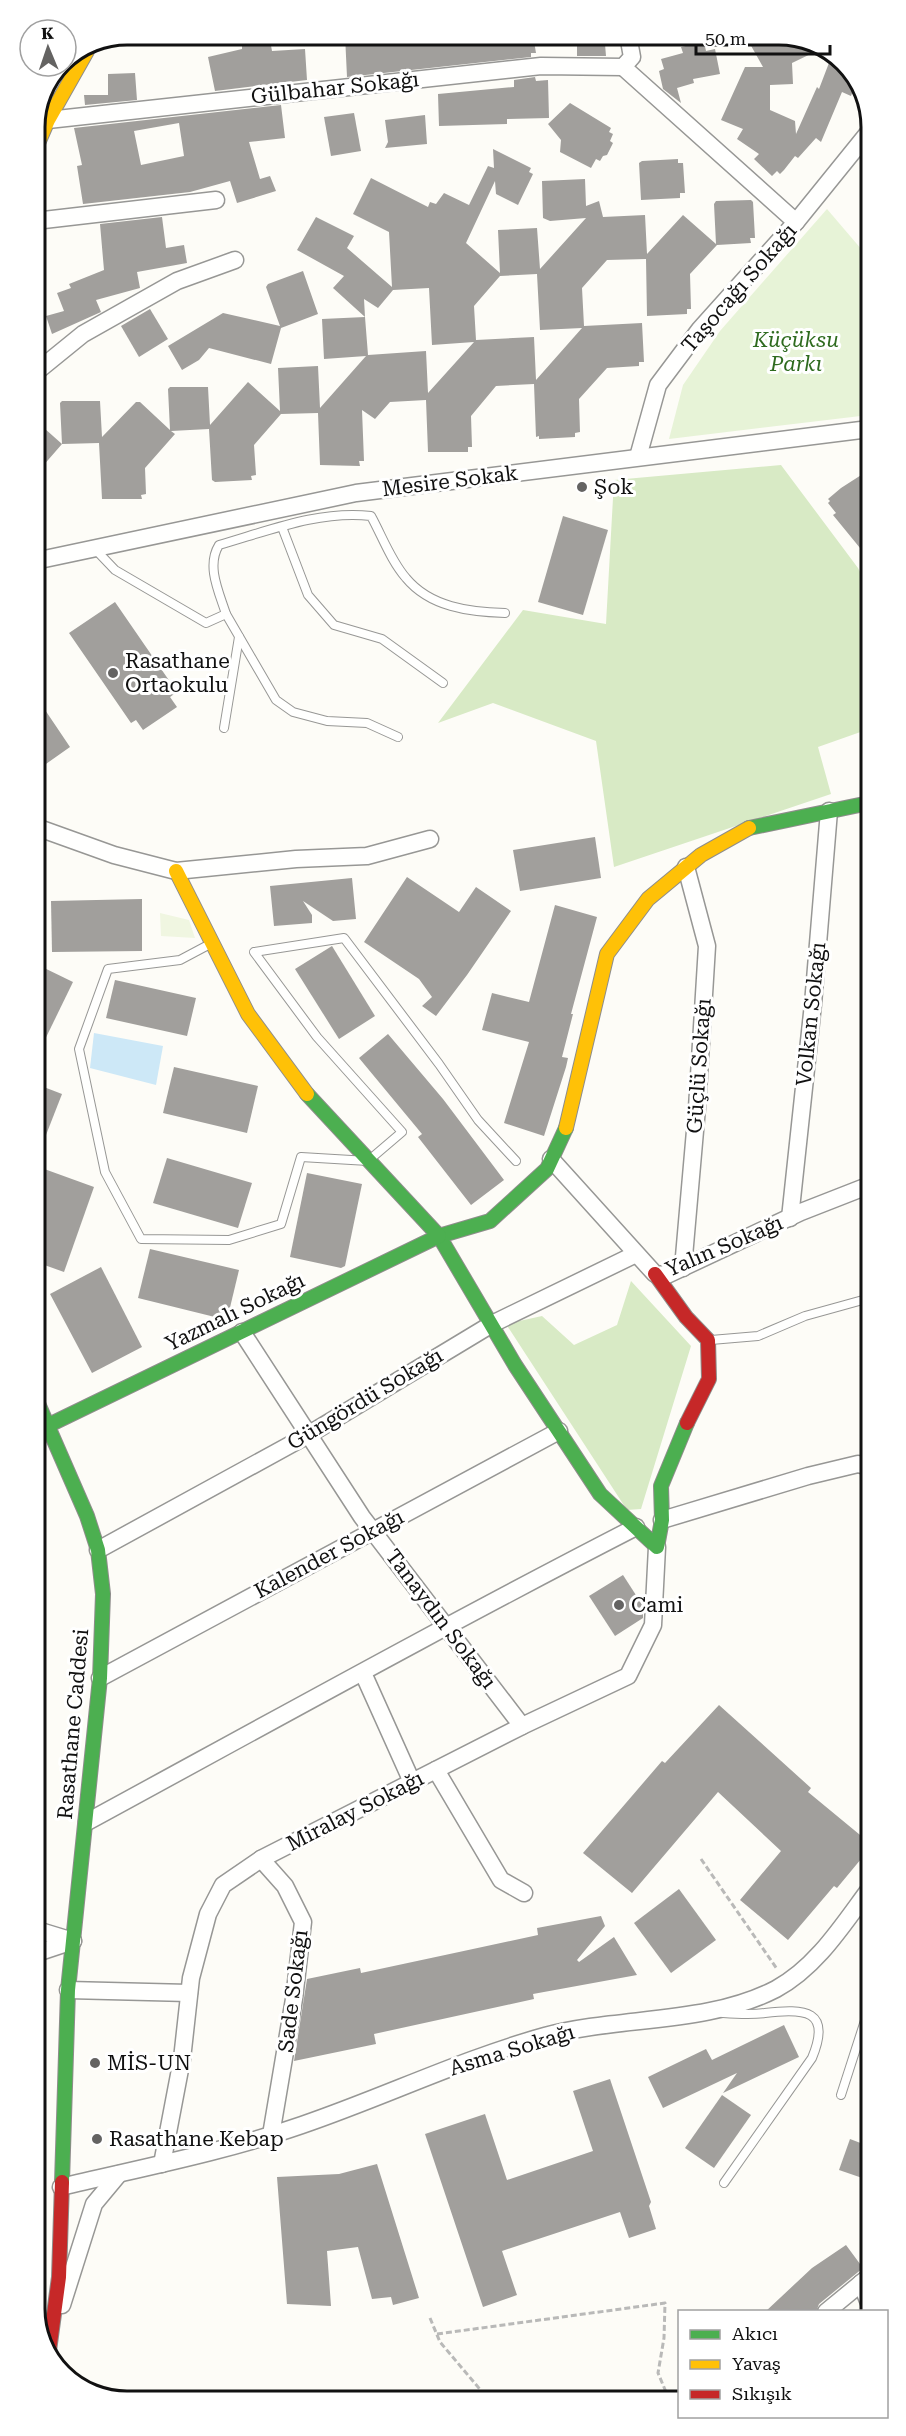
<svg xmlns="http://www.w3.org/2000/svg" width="906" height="2436" font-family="'Roboto Serif',serif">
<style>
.green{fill:#e7f3d7}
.forest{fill:#d8eac5}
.pitch{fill:#f0f6e1}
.water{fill:#cde8f7}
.building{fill:#a19f9c;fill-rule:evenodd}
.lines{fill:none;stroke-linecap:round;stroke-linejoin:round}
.lane-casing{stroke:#979795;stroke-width:10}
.street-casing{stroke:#979795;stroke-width:19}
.fast-casing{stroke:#8e8d8b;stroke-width:16}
.slow-casing{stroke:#8e8d8b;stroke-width:16}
.jam-casing{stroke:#8e8d8b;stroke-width:16}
.path{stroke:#b9b9b8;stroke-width:3;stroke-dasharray:6 3;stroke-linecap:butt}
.lane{stroke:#fffffe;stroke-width:8}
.street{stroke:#fffffe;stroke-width:16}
.fast{stroke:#4caf50;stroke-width:14}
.slow{stroke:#ffc107;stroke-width:14}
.jam{stroke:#c62828;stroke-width:14}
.poi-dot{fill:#646362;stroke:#fff;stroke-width:2}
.labels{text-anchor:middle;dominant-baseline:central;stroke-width:6;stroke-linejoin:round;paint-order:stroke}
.street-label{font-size:21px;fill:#111;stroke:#fff}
.park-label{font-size:21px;font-style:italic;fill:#2f6b1f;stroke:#fff}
.poi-label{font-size:21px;fill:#111;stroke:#fff;text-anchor:start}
.rim{fill:none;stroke:#111;stroke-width:3}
</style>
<rect width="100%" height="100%" fill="#fdfcf7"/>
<!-- green -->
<path class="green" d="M827 209 868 257 869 415 669 439 683 385 720 331Z"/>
<!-- forest -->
<g class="forest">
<path d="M781 465 858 568 869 589V729L818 747 831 794 614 867 596 741 493 703 438 723 523 610 606 624 614 480Z"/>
<path d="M631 1281 691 1346 641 1509 627 1510 506 1324 542 1316 574 1345 617 1325Z"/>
</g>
<!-- pitch -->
<path class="pitch" d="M160 913 189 920 195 938 161 936Z"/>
<!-- water -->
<path class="water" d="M94 1033 163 1046 156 1085 90 1068Z"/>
<!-- building -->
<g class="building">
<path d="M345 35H533L536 53H531V57L347 77Z"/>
<path d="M577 35H592L593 44H605L606 56H577Z"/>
<path d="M745 35H786L821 49 792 63 793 84 770 85V110L795 121 796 134 817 87 819 89 832 55 841 59 856 83 851 96 842 92 821 142 816 138 798 158 795 156 784 170 780 174 777 171 772 176 754 159 759 154 737 139 743 129 721 120 745 67H763Z"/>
<path d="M270 40 272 51 305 49 307 80 215 91 208 57 242 49V45Z"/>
<path d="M704 42 706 51 715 49 720 74 693 79 694 83 677 88 681 103 663 89 659 71 664 69 661 59 683 53 681 47Z"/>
<path d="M135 73 137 100 85 105 84 95H108V74Z"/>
<path d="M535 77 536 81 548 80 549 118 507 119V124L439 126 438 94 514 87V80Z"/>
<path d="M570 103 611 128 609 132 613 134 610 141 613 143 607 155 603 156 600 161 596 159 591 168 560 152 561 140 548 124Z"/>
<path d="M281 105 285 138 249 142 260 179 270 176 276 191 237 203 230 181 190 192 83 204 77 166 82 165 74 128ZM179 123 184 156 141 165 134 131Z"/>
<path d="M354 113 361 151 331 156 324 117Z"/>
<path d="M425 115 427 144 385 148 388 142 385 120Z"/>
<path d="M493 149 531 168 529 172 533 174 518 205 496 194 495 181 466 243 500 273 498 230 537 228 540 269 586 218 550 221 543 218 542 181 585 179 586 206 599 201 603 217 645 215 647 254 683 215 716 244 714 204 716 201 751 200 753 202 755 238H750L751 243 717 245 690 274 691 309H687V314L647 316 646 259 607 260 582 288 584 326 642 323 644 362H639V366L607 368 579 399 580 432 575 433V437L539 439V436L536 437 534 384 496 386 471 416 472 447H468V452H428L426 400 390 402 375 419 362 410 364 461H359L360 466 320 465 318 413 281 414 254 445 256 475 251 476 252 480 215 482 212 480 209 429 171 431 175 434 145 468 146 494 141 495 142 499H102L99 443 62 444 35 475V420L62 444 60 403 62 401H100L102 437 136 402H140L170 430 168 389 170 387H208L210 425 248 382 280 411 278 368 318 366 320 408 366 356 324 359 322 319 365 317 368 355 426 351 428 393 474 342 432 345 429 288 393 290 378 308 364 299 365 317 333 288 344 276 297 250 316 217 354 236 347 248 392 287 389 232 353 214 371 178 428 207 430 202 436 204 444 193 469 205 488 166 494 168ZM537 274 540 330 582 328 536 380 534 337 476 340 474 306 500 276Z"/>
<path d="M678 159V163H683L685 193H680V198L641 200 639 163 642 161Z"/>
<path d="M162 217 166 248 184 245 187 263 137 272 140 288 96 300 101 312 52 334 46 316 64 311 57 293 71 288 69 284 104 270 100 224Z"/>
<path d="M303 271 318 314 281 328 271 364 209 348 199 360 182 370 168 346 223 313 280 326 266 287 268 284Z"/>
<path d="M150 309 168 339 139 357 121 326Z"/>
<path d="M869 470V559L833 515 836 513 828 503 830 501 828 499 841 488Z"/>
<path d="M563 516 608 530 583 615 538 602Z"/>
<path d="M115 602 177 692 170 697 177 707 143 730 136 720 131 723 69 633Z"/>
<path d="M35 695 70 747 36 771V751Z"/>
<path d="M595 837 601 878 520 891 513 850Z"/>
<path d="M407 877 459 912 476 887 511 911 467 975 436 1016 422 1006 432 997 419 979 364 942Z"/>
<path d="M352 878 356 919 333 921 303 901 312 915V923L274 926 270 886Z"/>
<path d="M142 899V951L52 952 51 901Z"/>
<path d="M555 905 597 917 571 1014H573L562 1057 568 1058 566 1067 544 1136 504 1123 529 1042 482 1030 492 993 529 1002Z"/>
<path d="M332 946 375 1016 339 1039 295 969Z"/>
<path d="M36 964 73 982 36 1058Z"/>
<path d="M115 980 196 998 187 1036 106 1018Z"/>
<path d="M388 1034 443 1099 504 1180 471 1205 418 1137 422 1134 359 1058Z"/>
<path d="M174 1067 258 1086 247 1133 163 1113Z"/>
<path d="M36 1084 62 1094 37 1158H36Z"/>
<path d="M167 1158 252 1183 238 1228 153 1203Z"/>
<path d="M36 1166 94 1187 64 1272 36 1262Z"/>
<path d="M307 1173 362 1184 345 1266 341 1268 290 1257Z"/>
<path d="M150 1249 239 1270 227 1320 138 1298Z"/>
<path d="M101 1267 142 1347 92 1373 50 1294Z"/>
<path d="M623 1575 643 1606V1618L615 1636 589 1596Z"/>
<path d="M719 1705 811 1788 808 1792 871 1844V1847L837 1888 834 1886 788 1940 740 1900 781 1851 718 1792 632 1893 583 1853 662 1761 665 1763Z"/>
<path d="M679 1889 716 1940 671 1973 634 1923Z"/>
<path d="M601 1916 605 1926 577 1960 579 1962 614 1937 637 1975 533 1994 534 1999 374 2034 376 2044 294 2061 307 1979 360 1968 361 1973 459 1952 538 1935 537 1928Z"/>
<path d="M784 2025 799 2057 723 2093 737 2073 663 2108 648 2077 706 2049 712 2060Z"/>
<path d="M610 2079 651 2202 649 2206 656 2229 629 2238 620 2212 502 2251 517 2295 483 2307 425 2134 485 2114 507 2180 593 2151 573 2091Z"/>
<path d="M722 2095 751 2115 714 2168 685 2148Z"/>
<path d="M850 2139 871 2147V2181L839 2170Z"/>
<path d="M377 2164 419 2298 393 2305 391 2297 372 2299 358 2247 327 2251 331 2306 287 2304 277 2177 339 2174Z"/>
<path d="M846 2245 863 2268 819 2304 816 2312H765L812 2268Z"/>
</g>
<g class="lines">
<!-- lane casing -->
<g class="lane-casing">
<g id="lane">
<path d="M282 527 308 595 334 625 382 639 443 683"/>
<path d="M94 548 115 570 206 623 226 614C219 592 206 566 219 545 268 531 319 510 371 516 382 536 391 561 406 578 430 607 469 612 505 613"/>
<path d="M226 614 276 700 293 712 327 721 367 723 398 737"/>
<path d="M224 728 239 637"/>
<path d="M212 943 180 960 108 969 79 1049 105 1172 141 1239 229 1240 281 1224 301 1157 368 1161 402 1132 317 1037 254 952 344 938 439 1064 478 1120 516 1161"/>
<path d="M711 1340 758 1336 805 1316 870 1298"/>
<path d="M723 2013C737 2014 751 2015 765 2013 805 2008 832 2010 812 2058L724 2183"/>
<path d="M841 2095 871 2002"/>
</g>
</g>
<!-- street casing -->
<g class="street-casing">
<g id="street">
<path d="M623 67 796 222"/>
<path d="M48 120 541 66 623 67 632 57 628 35"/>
<path d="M35 221 216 200"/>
<path d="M35 373 83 334 177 281 235 260"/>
<path d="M638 457 658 385 700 329 796 222 868 133"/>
<path d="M35 561 356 493 869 429"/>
<path d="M36 827 114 855 176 871 296 859 367 856 430 839"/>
<path d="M551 1159 655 1274 667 1275 801 1212 870 1185"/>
<path d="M790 1218 813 1004 829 811"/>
<path d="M683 1268 697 1108 707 946 686 867"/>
<path d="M242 1332 362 1517 522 1726"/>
<path d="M662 1520 808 1476 858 1464 870 1467"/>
<path d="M98 1550 308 1435 492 1324 636 1254"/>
<path d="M363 1673 412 1782"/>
<path d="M100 1678 559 1431"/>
<path d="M436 1770 501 1880 524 1893"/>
<path d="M87 1822C269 1723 451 1622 636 1527"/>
<path d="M261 1859 285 1886 303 1922 294 1999 271 2135"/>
<path d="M37 1930 73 1941"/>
<path d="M37 1953 73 1941"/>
<path d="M68 1990 189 1993"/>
<path d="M162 2164 182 2059 191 1978 208 1914 223 1885 261 1859 522 1726 628 1676 653 1625 657 1547"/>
<path d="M61 2187C141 2168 224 2152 302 2125 384 2097 462 2059 545 2036 620 2016 706 2025 776 1989 817 1967 844 1923 871 1887"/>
<path d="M861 2283 871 2308"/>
<path d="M62 2305 94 2204 119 2174"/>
<path d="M826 2312 871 2275"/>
</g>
</g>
<!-- fast casing -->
<g class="fast-casing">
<g id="fast">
<path d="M749 828 869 803"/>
<path d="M566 1128 547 1169 490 1221 439 1236 515 1365 600 1494 657 1547 662 1520 661 1486 687 1423"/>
<path d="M36 1399 87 1516 98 1550 103 1594 100 1678 68 1990 62 2182"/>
<path d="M49 1425 439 1236 307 1094"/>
</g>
</g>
<!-- slow casing -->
<g class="slow-casing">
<g id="slow">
<path d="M35 150 48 120 87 51"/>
<path d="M176 871 248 1014 307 1094"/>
<path d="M566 1128 607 954 648 899 701 855 749 828"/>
</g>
</g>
<!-- jam casing -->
<g class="jam-casing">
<g id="jam">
<path d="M655 1274 686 1317 708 1340 709 1379 687 1423"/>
<path d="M49 2351 59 2277 62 2182"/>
</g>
</g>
<!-- path -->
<g class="path">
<path d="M701 1859 777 1969"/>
<path d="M430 2318 440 2342 489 2400"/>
<path d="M437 2334 665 2303 664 2338 658 2373 669 2399"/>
</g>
<!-- lane -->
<use href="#lane" class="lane"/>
<!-- street -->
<use href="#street" class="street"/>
<!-- fast -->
<use href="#fast" class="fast"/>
<!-- slow -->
<use href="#slow" class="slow"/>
<!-- jam -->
<use href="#jam" class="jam"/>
</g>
<!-- markers -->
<g class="poi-dot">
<circle cx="582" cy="487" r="6"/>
<circle cx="113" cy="673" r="6"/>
<circle cx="619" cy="1605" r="6"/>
<circle cx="95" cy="2063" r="6"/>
<circle cx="97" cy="2139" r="6"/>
</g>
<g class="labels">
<!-- street labels -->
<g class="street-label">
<text transform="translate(335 88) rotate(-6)">Gülbahar Sokağı</text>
<text transform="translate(739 288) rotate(-49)">Taşocağı Sokağı</text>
<text transform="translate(450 481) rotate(-7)">Mesire Sokak</text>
<text transform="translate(811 1014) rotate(-84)">Volkan Sokağı</text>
<text transform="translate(699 1066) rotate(-86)">Güçlü Sokağı</text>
<text transform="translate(724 1246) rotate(-23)">Yalın Sokağı</text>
<text transform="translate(235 1312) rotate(-26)">Yazmalı Sokağı</text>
<text transform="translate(365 1399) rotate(-31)">Güngördü Sokağı</text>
<text transform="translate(329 1554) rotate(-28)">Kalender Sokağı</text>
<text transform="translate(441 1619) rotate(53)">Tanaydın Sokağı</text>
<text transform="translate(73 1724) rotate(-85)">Rasathane Caddesi</text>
<text transform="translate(355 1811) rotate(-27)">Miralay Sokağı</text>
<text transform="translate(293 1991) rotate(-83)">Sade Sokağı</text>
<text transform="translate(512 2050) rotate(-17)">Asma Sokağı</text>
</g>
<!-- park labels -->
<g class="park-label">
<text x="796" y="340">Küçüksu<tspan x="796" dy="24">Parkı</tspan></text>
</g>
<!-- poi labels -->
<g class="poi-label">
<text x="594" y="487">Şok</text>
<text x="125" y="661">Rasathane<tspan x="125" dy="24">Ortaokulu</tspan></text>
<text x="631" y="1605">Cami</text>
<text x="107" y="2063">MİS-UN</text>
<text x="109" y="2139">Rasathane Kebap</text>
</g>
</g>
<!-- crop -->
<path d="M0 0H906V2436H0ZM127 45H779A82 82 0 0 1 861 127V2309A82 82 0 0 1 779 2391H127A82 82 0 0 1 45 2309V127A82 82 0 0 1 127 45Z" fill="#fff" fill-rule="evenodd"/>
<path class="rim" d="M127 45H779A82 82 0 0 1 861 127V2309A82 82 0 0 1 779 2391H127A82 82 0 0 1 45 2309V127A82 82 0 0 1 127 45Z"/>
<!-- legend -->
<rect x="678" y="2310" width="210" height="108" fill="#ffffff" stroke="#a0a0a0" stroke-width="1.5"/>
<rect x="690" y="2330" width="30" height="9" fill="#4caf50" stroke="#a0a0a0" stroke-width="1.5"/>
<text x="732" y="2340" font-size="18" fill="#111111">Akıcı</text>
<rect x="690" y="2360" width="30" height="9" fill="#ffc107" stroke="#a0a0a0" stroke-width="1.5"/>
<text x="732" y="2370" font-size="18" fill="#111111">Yavaş</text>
<rect x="690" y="2390" width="30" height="9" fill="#c62828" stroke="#a0a0a0" stroke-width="1.5"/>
<text x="732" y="2400" font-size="18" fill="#111111">Sıkışık</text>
<!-- north arrow -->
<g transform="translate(48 48) rotate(358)"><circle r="28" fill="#ffffff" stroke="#a0a0a0" stroke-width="1.5"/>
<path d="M0-4.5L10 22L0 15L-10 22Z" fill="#646362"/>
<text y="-9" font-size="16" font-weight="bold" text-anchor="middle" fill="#111111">K</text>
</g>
<!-- scale -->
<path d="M696 45v9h134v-9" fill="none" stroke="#111111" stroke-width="3"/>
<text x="705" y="45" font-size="18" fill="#111111" stroke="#ffffff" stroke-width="4.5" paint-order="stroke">50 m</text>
</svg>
